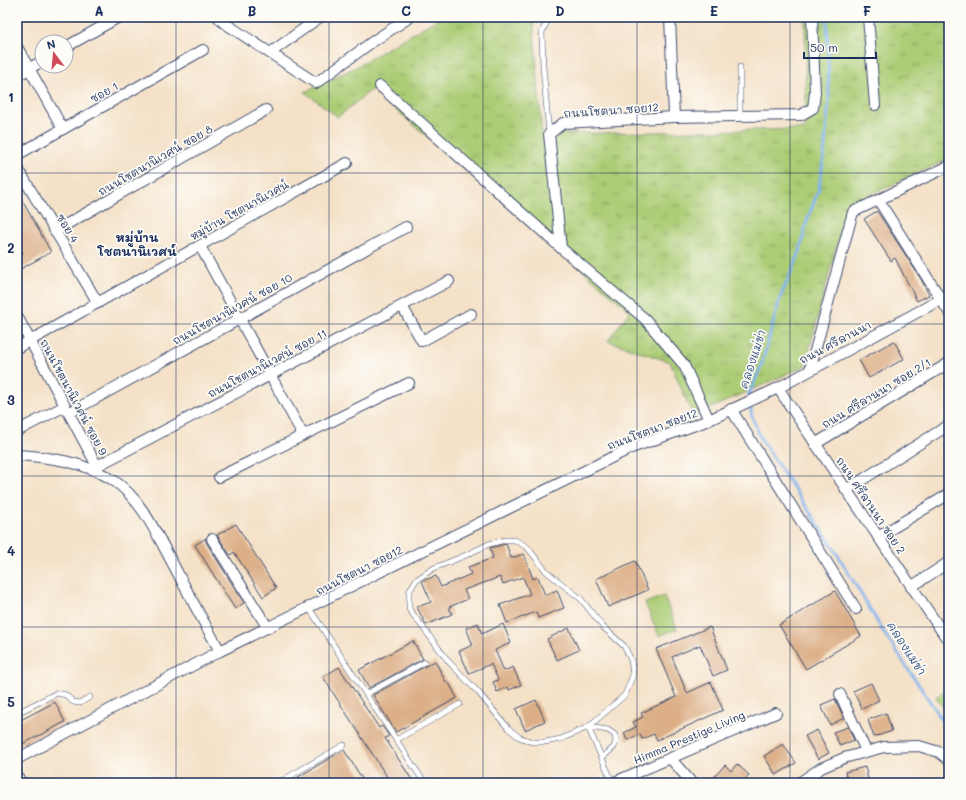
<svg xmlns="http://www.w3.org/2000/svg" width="966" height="800" font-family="Mali,'Playpen Sans Thai',sans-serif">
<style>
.grass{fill:url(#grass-tufts);stroke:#647e69}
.pitch{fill:#accc74;stroke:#647e69}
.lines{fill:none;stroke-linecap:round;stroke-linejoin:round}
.stream{stroke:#80b3ed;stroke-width:3}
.building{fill:#dcaf87}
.lane-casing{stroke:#3c4a6e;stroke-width:6}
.street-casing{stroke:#3c4a6e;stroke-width:12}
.primary-casing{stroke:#3c4a6e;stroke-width:18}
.lane{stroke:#fff;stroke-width:5}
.street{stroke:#fff;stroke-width:10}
.primary{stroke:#fff;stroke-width:16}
.grid{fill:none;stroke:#1b2f5e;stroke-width:1;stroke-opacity:0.55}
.labels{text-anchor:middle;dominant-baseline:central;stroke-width:3.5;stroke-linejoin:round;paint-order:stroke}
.street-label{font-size:11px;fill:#1b2f5e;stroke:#fdfcf7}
.neighbourhood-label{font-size:12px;font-weight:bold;fill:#1b2f5e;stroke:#fdfcf7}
.water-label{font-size:12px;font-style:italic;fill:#395789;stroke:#fdfcf7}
.neatline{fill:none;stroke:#1b2f5e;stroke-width:1.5}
.grid-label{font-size:13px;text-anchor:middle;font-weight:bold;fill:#1b2f5e}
</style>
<defs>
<pattern id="grass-tufts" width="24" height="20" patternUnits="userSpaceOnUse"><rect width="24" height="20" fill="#accc74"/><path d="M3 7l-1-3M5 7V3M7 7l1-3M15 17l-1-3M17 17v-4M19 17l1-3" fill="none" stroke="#8ba662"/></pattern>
</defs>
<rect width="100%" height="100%" fill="#fdfcf7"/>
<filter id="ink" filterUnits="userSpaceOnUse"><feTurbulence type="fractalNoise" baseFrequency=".025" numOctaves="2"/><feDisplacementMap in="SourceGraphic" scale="8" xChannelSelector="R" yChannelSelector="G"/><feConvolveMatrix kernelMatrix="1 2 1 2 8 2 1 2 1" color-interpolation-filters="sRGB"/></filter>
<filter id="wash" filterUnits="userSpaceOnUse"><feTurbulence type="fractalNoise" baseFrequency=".012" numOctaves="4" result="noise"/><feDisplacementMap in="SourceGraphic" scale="16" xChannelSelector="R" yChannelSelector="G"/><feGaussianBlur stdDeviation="0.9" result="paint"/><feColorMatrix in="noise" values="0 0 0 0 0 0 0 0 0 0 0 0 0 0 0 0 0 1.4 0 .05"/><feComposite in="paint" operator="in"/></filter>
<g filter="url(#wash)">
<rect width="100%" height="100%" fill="#f4e1c7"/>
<!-- grass -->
<g class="grass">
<path d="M441 17H533L542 134 806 129 805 17H949V159L847 205 805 366 693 416 670 362 608 341 630 311 372 89 338 117 305 92 350 70Z"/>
<path d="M949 688V716L936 697Z"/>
</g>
<!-- pitch -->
<path class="pitch" d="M664 596 677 629 659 636 645 603Z"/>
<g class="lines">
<!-- stream -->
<g class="stream">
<path d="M750 399 749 394 761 367 780 298 800 252 806 224 819 188 824 156 829 99 827 17"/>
<path d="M750 404 752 417 762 441 833 547 886 636 949 730"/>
</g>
</g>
<g id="blocks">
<!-- building -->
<g class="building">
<path d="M17 191 51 252 17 271V257L23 253 17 243Z"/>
<path d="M877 211 921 279 929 295 917 301 895 258 891 261 864 219Z"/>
<path d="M894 341 904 359 869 378 859 360Z"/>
<path d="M236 524 276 588 263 597 234 552 230 555 217 535Z"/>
<path d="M206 538V542L244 603 235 609 195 545Z"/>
<path d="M506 544 511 558 524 554 533 579 538 577 545 595 557 590 564 608 538 618 536 612 507 623 500 605 530 594 523 577 503 584 500 577 464 590 468 599 449 607 452 614 426 625 417 607 431 602 422 581 436 576 441 587 471 574 468 567 493 558 490 548Z"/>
<path d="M635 561 648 590 608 607 596 579Z"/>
<path d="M835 591 861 636 806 669 779 625Z"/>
<path d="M478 623 482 634 503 624 511 643 495 650 504 671 513 667 521 685 509 690 508 687 497 692 493 682 498 680 491 664 469 673 459 651 473 645 466 628Z"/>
<path d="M710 627 727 670 713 676 700 645 672 657 687 693 711 682 723 710 657 740 654 734 642 739 640 734 627 740 624 733 636 727 633 722 643 717 641 713 676 697 656 649Z"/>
<path d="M569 628 579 650 557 660 547 639Z"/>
<path d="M413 641 423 659 369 688 359 670Z"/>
<path d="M435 661 446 682 448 681 457 698 396 732 373 695Z"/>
<path d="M339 667 379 728 382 726 389 736 385 738 414 783H391L323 677Z"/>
<path d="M871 683 879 700 862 709 853 691Z"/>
<path d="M835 699 844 718 830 725 821 705Z"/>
<path d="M536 700 545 721 525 730 516 709Z"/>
<path d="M55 702 65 722 17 747V722Z"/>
<path d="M886 713 892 731 874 737 868 720Z"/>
<path d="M848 727 854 740 840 746 833 732Z"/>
<path d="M817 730 829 753 818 759 805 736Z"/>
<path d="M783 744 796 763 776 775 764 756Z"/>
<path d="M344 750 365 783H302L298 777Z"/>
<path d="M737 764 749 775 742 783H718L713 778 725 765 731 771Z"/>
<path d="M865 767 869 783H848L845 772Z"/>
</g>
</g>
</g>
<g filter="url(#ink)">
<use href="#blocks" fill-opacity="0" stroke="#3c4a6e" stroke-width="1"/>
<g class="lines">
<!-- lane casing -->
<g class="lane-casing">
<g id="lane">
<path d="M549 17 542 32 543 67 549 133"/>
<path d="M740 67V116"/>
<path d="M309 608 422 779"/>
<path d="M366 694 425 662"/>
<path d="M17 713 57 693 66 695 73 702 80 703 90 697"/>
<path d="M588 727 625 695 633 675 631 660 624 646 603 627 581 599 547 572 527 547 515 540H505L489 544 464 556 434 568 416 580 409 592V609L449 662 478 692 508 728 519 737 532 742H545L561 739 588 727 608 730 615 735 616 741 614 747 602 758"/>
<path d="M588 727 613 783"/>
<path d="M396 740 460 704"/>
<path d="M278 783 344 745"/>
</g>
</g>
<!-- street casing -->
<g class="street-casing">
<g id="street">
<path d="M218 17 223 22 270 53 320 17"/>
<path d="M670 17 674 117"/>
<path d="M868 17 875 105"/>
<path d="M17 47 63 129"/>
<path d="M66 47 119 17"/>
<path d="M270 53 316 83 372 42 410 17"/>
<path d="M17 76 42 61"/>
<path d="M380 86 561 248"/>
<path d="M17 155 203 50"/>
<path d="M17 167 98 303"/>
<path d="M879 201 949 312"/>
<path d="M55 231 266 110"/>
<path d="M200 246 303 435"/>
<path d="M402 306 422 341 471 314"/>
<path d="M17 316 97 466 449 281"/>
<path d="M17 348 347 163"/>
<path d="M810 369 853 212 949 166"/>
<path d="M778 388 945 636 949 633"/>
<path d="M731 409 856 609"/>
<path d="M69 413 406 227"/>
<path d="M709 420 684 365 645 319 561 248 549 134 563 123 674 117 801 115 813 108 815 93 812 17"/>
<path d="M17 431 65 406"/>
<path d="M815 444 949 363"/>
<path d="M17 455C51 457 84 462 113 480 142 499 158 537 174 566 189 595 204 623 220 651"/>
<path d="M219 477 409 383"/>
<path d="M846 490 949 425"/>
<path d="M878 537 949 494"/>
<path d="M212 539 268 628"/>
<path d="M911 587 949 562"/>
<path d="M840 694 866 751"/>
<path d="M670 758 692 783"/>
<path d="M17 759 220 651 631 448 709 420 778 388 949 295"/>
<path d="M612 783 776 713"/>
<path d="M799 783 821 768 844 758 884 747 919 746 939 752 949 760"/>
</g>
</g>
<!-- primary casing -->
<g class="primary-casing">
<path id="primary" d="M17 781 18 783"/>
</g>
<!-- lane -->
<use href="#lane" class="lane"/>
<!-- street -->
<use href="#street" class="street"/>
<!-- primary -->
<use href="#primary" class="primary"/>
</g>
</g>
<!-- grid -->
<path class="grid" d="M176 17V783M329 17V783M483 17V783M637 17V783M790 17V783M17 173H949M17 324H949M17 476H949M17 627H949"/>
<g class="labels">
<!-- street labels -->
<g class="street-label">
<text transform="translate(104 92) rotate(-29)">ซอย 1</text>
<text transform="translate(611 110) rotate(-4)">ถนนโชตนา ซอย12</text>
<text transform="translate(155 160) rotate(-30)">ถนนโชตนานิเวศน์ ซอย 8</text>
<text transform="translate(239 210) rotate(-29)">หมู่บ้าน โชตนานิเวศน์</text>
<text transform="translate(68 228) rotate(59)">ซอย 4</text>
<text transform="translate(232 309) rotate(-29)">ถนนโชตนานิเวศน์ ซอย 10</text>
<text transform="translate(835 342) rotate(-28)">ถนน ศรีลานนา</text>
<text transform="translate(267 363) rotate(-28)">ถนนโชตนานิเวศน์ ซอย 11</text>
<text transform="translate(876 393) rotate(-31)">ถนน ศรีลานนา ซอย 2/1</text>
<text transform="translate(74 397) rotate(62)">ถนนโชตนานิเวศน์ ซอย 9</text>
<text transform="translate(652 429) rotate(-21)">ถนนโชตนา ซอย12</text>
<text transform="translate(871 505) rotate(56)">ถนน ศรีลานนา ซอย 2</text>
<text transform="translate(359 570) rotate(-27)">ถนนโชตนา ซอย12</text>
<text transform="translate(689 737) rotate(-23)">Himma Prestige Living</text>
</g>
<!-- neighbourhood labels -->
<g class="neighbourhood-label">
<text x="137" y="237">หมู่บ้าน<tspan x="137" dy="14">โชตนานิเวศน์</tspan></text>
</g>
<!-- water labels -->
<g class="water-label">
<text transform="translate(752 359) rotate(-72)">คลองแม่ข่า</text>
<text transform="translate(907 648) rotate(57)">คลองแม่ข่า</text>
</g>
</g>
<!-- margin -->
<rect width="966" height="800" fill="none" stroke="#fdfcf7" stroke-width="44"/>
<!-- north arrow -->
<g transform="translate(54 54) rotate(344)"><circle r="19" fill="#fdfcf7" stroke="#a3aaba"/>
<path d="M0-3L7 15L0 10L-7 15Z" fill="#d1495b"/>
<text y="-6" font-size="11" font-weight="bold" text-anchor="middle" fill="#1b2f5e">N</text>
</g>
<!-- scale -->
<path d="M804 52v6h72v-6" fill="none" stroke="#1b2f5e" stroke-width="2"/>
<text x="810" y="52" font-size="12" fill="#1b2f5e" stroke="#fdfcf7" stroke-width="3" paint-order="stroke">50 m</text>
<rect x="22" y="22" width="922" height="756" class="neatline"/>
<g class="grid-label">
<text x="99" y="16">A</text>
<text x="252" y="16">B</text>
<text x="406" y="16">C</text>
<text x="560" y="16">D</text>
<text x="714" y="16">E</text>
<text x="867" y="16">F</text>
<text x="11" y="102">1</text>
<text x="11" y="253">2</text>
<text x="11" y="405">3</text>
<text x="11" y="556">4</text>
<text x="11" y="707">5</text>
</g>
</svg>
